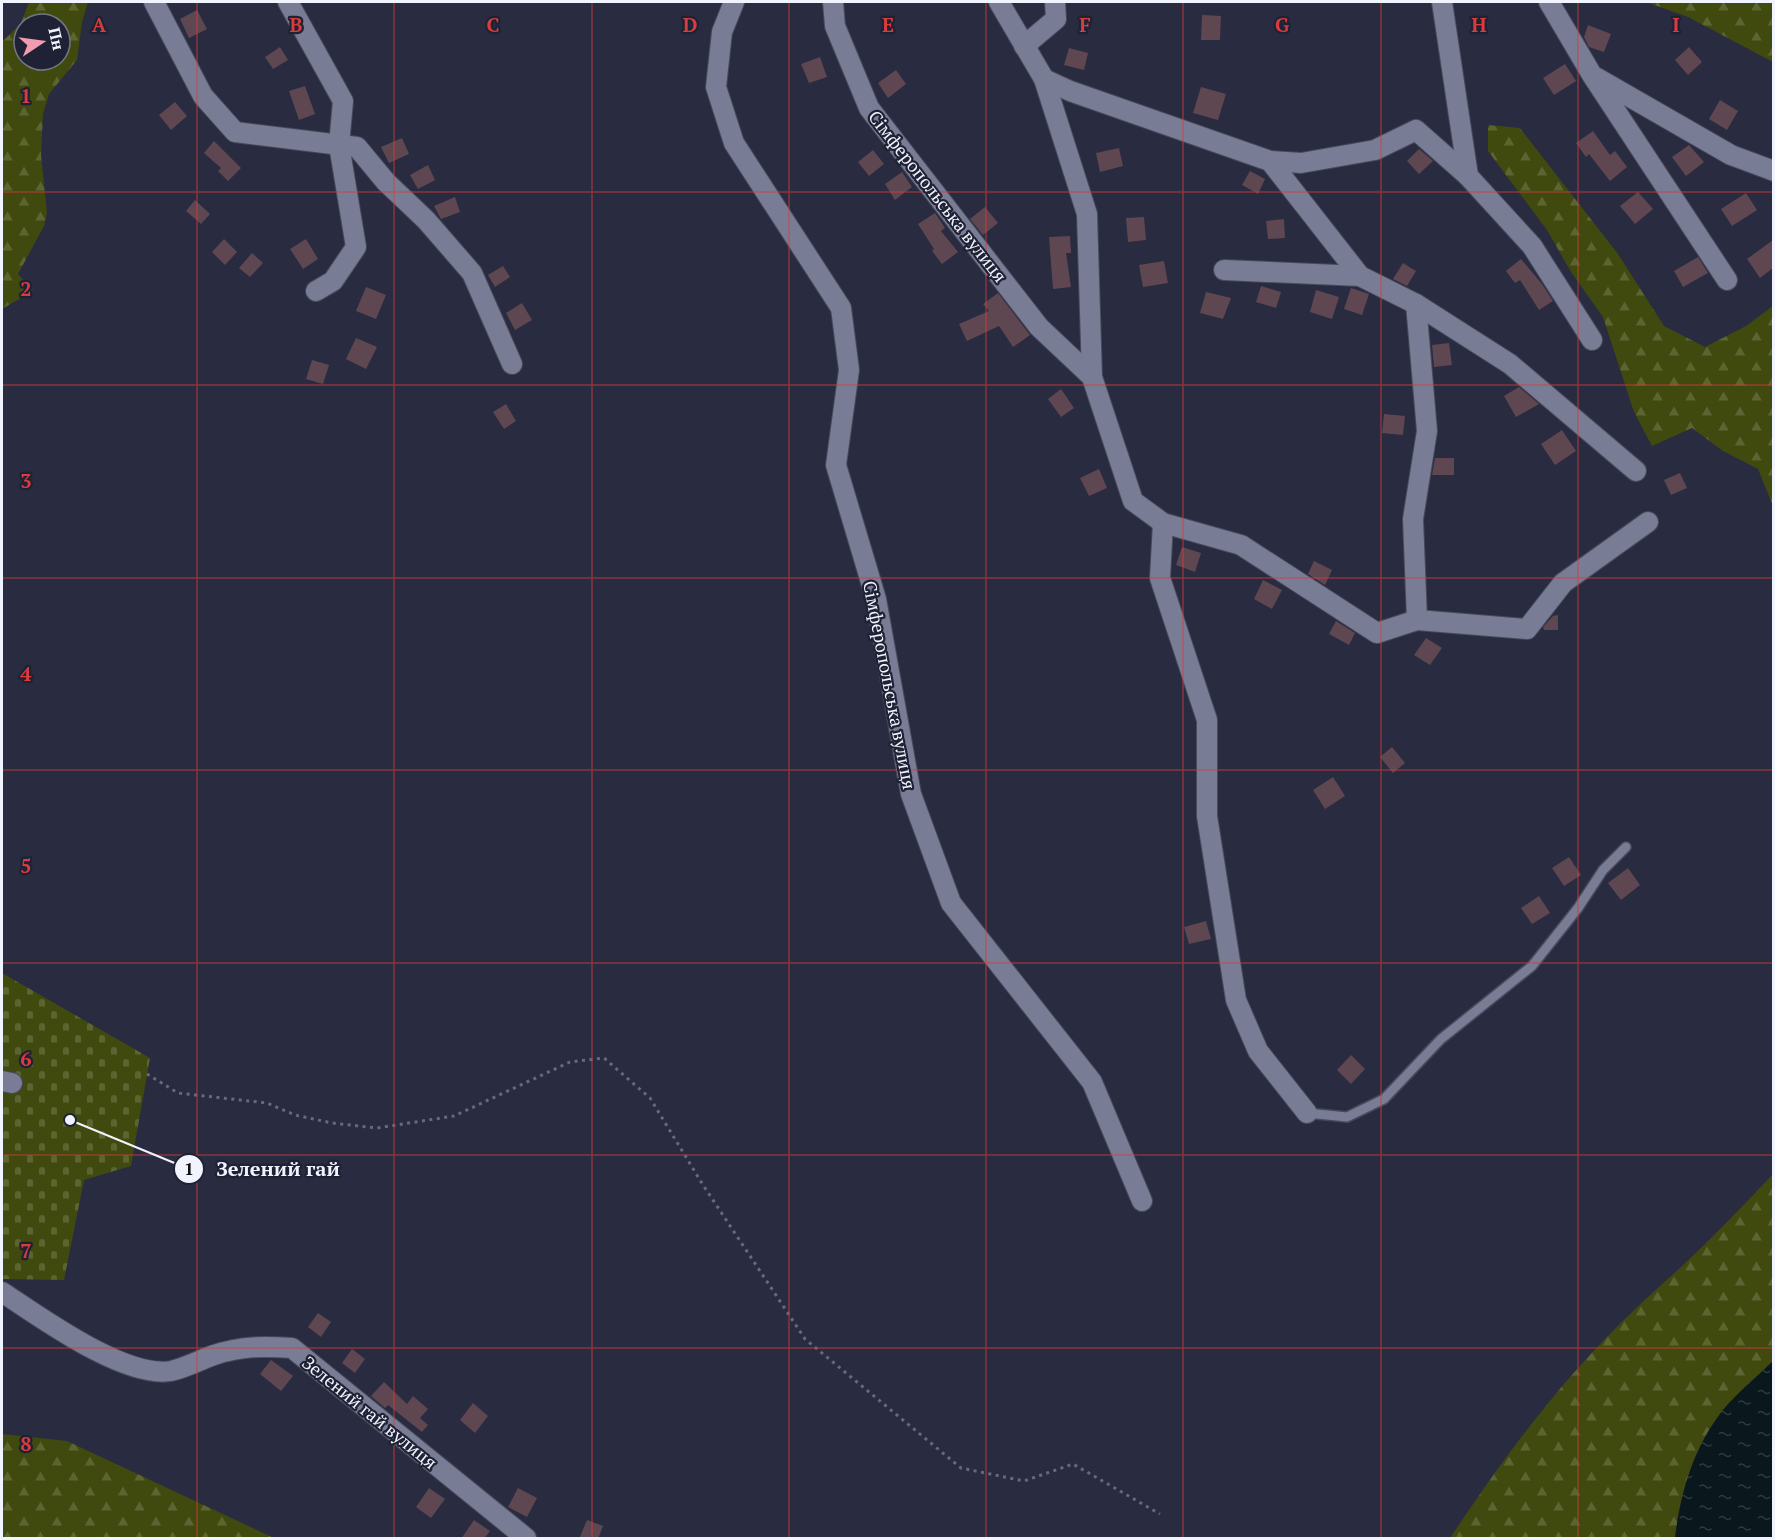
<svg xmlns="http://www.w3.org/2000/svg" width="1775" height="1540" font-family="'PT Serif',serif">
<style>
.forest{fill:url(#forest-firs);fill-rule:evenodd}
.cemetery{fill:url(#cemetery-stones)}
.water{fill:url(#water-ripples)}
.building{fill:#5f4751}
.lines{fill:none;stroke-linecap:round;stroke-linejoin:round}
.lane-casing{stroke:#48495a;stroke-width:12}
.street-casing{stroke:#48495a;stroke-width:22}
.path{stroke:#686a7c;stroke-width:3;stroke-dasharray:3 4.5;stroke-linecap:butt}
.lane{stroke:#787c94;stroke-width:9}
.street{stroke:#787c94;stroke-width:20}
.grid{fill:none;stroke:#d93c3d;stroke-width:1.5;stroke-opacity:0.55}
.labels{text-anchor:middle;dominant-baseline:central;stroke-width:4.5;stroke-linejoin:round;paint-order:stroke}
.street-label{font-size:18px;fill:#f1f3fe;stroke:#1f2235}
.grid-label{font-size:20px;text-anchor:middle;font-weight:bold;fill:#d93c3d;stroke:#1f2235;stroke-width:4.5;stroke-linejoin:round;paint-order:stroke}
.leader{fill:none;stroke:#f1f3fe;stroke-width:2}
.callout-dot{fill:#f1f3fe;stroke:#1f2235;stroke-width:2}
.mark-label{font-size:18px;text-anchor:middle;font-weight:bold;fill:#111}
.callout-label{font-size:20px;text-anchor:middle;font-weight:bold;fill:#f1f3fe;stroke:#1f2235;stroke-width:4.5;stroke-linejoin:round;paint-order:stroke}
</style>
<defs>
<pattern id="forest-firs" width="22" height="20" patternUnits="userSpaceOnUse" patternTransform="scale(1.5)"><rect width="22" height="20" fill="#40490e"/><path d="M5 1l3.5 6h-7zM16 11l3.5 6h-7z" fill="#5c6432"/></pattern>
<pattern id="cemetery-stones" width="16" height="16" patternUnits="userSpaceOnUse" patternTransform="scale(1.5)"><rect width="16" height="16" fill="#40490e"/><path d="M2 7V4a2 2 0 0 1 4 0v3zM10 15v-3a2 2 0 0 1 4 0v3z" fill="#5c6432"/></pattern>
<pattern id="water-ripples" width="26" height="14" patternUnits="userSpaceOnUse" patternTransform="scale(1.5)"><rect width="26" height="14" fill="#0a181e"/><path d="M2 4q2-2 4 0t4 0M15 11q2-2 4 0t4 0" fill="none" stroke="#2e3a40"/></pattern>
</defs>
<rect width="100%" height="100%" fill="#292b40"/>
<!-- forest -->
<g class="forest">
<path d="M29 2H88L82 22 77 60 49 94 43 114 41 155 47 213 44 226 18 274 33 291 2 309V42L21 23ZM24 24H60V60H24Z"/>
<path d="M1646 2H1773V62L1688 17Z"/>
<path d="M1488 125 1520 128 1618 254 1664 326 1705 347 1746 326 1773 306V506L1758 469 1723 451 1692 428 1652 446 1634 412 1603 317 1571 272 1547 230 1488 151Z"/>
<path d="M1773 1174V1361C1754 1380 1730 1398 1715 1421 1691 1456 1680 1497 1675 1538H1450C1496 1469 1546 1400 1604 1340 1628 1315 1654 1291 1680 1268 1712 1238 1743 1206 1773 1174Z"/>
<path d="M2 1434 67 1441 274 1538H2Z"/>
</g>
<!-- cemetery -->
<path class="cemetery" d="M2 973 150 1058 131 1166 84 1180 64 1280 2 1279Z"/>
<!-- water -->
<path class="water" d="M1773 1361V1538H1675C1680 1497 1691 1456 1715 1421 1730 1398 1754 1380 1773 1361Z"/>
<!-- building -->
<g class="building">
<path d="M197 10 207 29 189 38 180 19Z"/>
<path d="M1202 15 1221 16 1220 40H1201Z"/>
<path d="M1588 25 1611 34 1604 52 1589 47 1584 37Z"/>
<path d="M280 47 288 60 273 69 265 57Z"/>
<path d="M1689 47 1702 62 1688 75 1675 60Z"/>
<path d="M1069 48 1088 53 1084 70 1064 65Z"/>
<path d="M820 57 827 77 809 83 801 64Z"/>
<path d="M1565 64 1576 81 1554 95 1543 78Z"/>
<path d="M896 70 906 84 888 98 878 83Z"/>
<path d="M305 86 315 114 299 120 289 91Z"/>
<path d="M1201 87 1226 94 1218 120 1193 113Z"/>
<path d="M1720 100 1738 111 1727 130 1709 119Z"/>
<path d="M175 102 187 116 171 130 159 115Z"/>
<path d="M1593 131 1610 155 1615 151 1627 167 1610 181 1589 154 1586 157 1576 143Z"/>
<path d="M402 138 409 154 389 163 381 147Z"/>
<path d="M214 141 241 168 228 181 218 171 221 168 204 153Z"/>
<path d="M1689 145 1704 162 1686 176 1672 157Z"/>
<path d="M1119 148 1123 166 1100 172 1096 153Z"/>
<path d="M1419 149 1433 161 1419 174 1407 161Z"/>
<path d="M873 150 884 164 869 176 858 162Z"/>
<path d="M428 165 435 180 418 189 410 175Z"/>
<path d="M1250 171 1265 179 1258 194 1242 185Z"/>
<path d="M902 172 912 187 895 200 885 184Z"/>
<path d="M1638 192 1653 209 1635 224 1620 206Z"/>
<path d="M1746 193 1757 210 1732 226 1721 209Z"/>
<path d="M455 197 460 212 441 219 434 206Z"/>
<path d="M195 200 210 214 201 224 186 211Z"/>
<path d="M985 207 998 223 983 235 970 219Z"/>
<path d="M935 213 945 228 941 231 958 252 942 264 932 251 934 249 918 224Z"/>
<path d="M1144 217 1146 240 1128 242 1126 218Z"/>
<path d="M1284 219 1285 238 1268 239 1266 221Z"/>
<path d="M1070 236 1071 253H1066L1071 287 1053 289 1049 237Z"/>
<path d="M224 239 237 252 225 265 212 252Z"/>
<path d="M306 239 318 259 303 269 290 249Z"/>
<path d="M1773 240V268L1760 278 1747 259Z"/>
<path d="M252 253 263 263 250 277 239 268Z"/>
<path d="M1698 257 1708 273 1683 287 1674 271Z"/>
<path d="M1521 259 1542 284 1553 301 1539 310 1520 280 1515 283 1506 271Z"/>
<path d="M1164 261 1168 283 1143 287 1139 265Z"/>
<path d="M1403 263 1416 271 1407 286 1393 279Z"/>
<path d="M503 266 510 277 495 287 488 275Z"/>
<path d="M1261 286 1281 292 1276 308 1256 302Z"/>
<path d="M366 287 386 295 376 319 356 311Z"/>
<path d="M1351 288 1369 294 1362 315 1344 309Z"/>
<path d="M1316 290 1339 297 1332 319 1310 312Z"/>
<path d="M1206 292 1231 298 1223 319 1200 313Z"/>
<path d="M998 293 1030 335 1013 347 999 326 967 341 959 324 989 311 983 304Z"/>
<path d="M522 303 532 320 515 330 506 313Z"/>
<path d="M356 338 377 347 366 369 346 359Z"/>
<path d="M1449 343 1452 365 1434 367 1432 345Z"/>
<path d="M312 360 329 365 323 384 306 379Z"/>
<path d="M1519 387 1539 404 1516 417 1504 396Z"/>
<path d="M1061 389 1074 408 1061 417 1048 399Z"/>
<path d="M506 404 516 421 504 429 493 412Z"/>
<path d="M1384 414 1405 416 1403 435 1382 433Z"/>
<path d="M1562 430 1576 451 1555 465 1541 444Z"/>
<path d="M1435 458H1454V475H1432Z"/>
<path d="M1099 469 1107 488 1089 496 1080 478Z"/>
<path d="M1680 473 1687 488 1671 495 1664 480Z"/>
<path d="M1182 547 1201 553 1195 572 1176 565Z"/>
<path d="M1314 561 1332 570 1325 585 1308 574Z"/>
<path d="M1263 580 1282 590 1272 609 1254 599Z"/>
<path d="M1558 615V630H1544L1543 627 1553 616Z"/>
<path d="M1336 621 1355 633 1349 645 1329 634Z"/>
<path d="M1426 638 1442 648 1430 665 1414 655Z"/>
<path d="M1392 747 1405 763 1393 773 1380 757Z"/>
<path d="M1333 777 1345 796 1325 809 1313 790Z"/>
<path d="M1569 857 1581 875 1564 886 1552 868Z"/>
<path d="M1628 868 1640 885 1621 900 1608 883Z"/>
<path d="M1539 896 1550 913 1532 924 1521 908Z"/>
<path d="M1206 921 1211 939 1189 944 1184 927Z"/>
<path d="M1351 1055 1365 1069 1351 1084 1337 1070Z"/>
<path d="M318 1313 331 1322 321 1337 308 1327Z"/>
<path d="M352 1349 365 1359 355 1373 342 1363Z"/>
<path d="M271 1360 293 1376 281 1391 260 1374Z"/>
<path d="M384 1382 407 1404 413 1396 428 1409 420 1418 428 1425 422 1432 388 1405 385 1408 371 1396Z"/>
<path d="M473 1403 488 1416 475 1433 460 1420Z"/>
<path d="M429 1488 445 1499 431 1518 416 1507Z"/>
<path d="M518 1488 537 1498 527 1517 508 1507Z"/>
<path d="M474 1520 490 1531 484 1539H461Z"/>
<path d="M587 1520 603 1526 598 1539H579Z"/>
</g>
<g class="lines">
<!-- lane casing -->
<g class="lane-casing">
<path id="lane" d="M1307 1113 1347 1117 1384 1099 1441 1039 1532 966 1578 908 1603 870 1626 847"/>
</g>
<!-- street casing -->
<g class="street-casing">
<g id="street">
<path d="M154 2 203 96 235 132 357 147 386 182 426 220 472 273 512 364"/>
<path d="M288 2 343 101 339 145 356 247 333 281 316 291"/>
<path d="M734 2 722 32 716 87 734 143 841 308 849 370 836 465 876 599 911 794 951 903 1092 1082 1142 1201"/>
<path d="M833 2 835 26 869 108 1039 327 1092 377 1133 501 1163 523 1241 545 1377 633 1417 620 1527 629 1563 583 1648 522"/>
<path d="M999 2 1044 79 1087 214 1092 377"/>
<path d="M1442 2 1468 176 1532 246 1592 340"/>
<path d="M1549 2 1592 75 1727 280"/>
<path d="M1024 46 1056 19 1055 2"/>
<path d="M1597 78 1731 155 1774 171"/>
<path d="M1044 79 1070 91 1270 161 1360 276 1416 304 1510 364 1636 471"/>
<path d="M1270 161 1301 163 1375 150 1416 130 1468 176"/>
<path d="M1224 270 1360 276"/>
<path d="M1416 304 1427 431 1413 519 1417 620"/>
<path d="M1163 523 1160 578 1207 720V816L1236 1000 1258 1051 1307 1113"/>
<path d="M2 1081 12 1083"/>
<path d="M2 1292C40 1317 125 1379 171 1371 185 1368 200 1360 214 1355 241 1346 264 1346 292 1348L526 1538"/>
</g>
</g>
<!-- path -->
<path class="path" d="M147 1074 178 1093 267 1103 295 1115 332 1123 377 1128 454 1116 570 1062 604 1058 650 1098 703 1185 805 1339 961 1468 1024 1481 1073 1464 1160 1514"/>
<!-- lane -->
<use href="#lane" class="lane"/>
<!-- street -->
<use href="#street" class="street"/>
</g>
<!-- grid -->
<path class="grid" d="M197 2V1538M394 2V1538M592 2V1538M789 2V1538M986 2V1538M1183 2V1538M1381 2V1538M1578 2V1538M2 192H1774M2 385H1774M2 578H1774M2 770H1774M2 963H1774M2 1155H1774M2 1348H1774"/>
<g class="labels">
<!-- street labels -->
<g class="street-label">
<text transform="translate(938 196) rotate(52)">Сімферопольська вулиця</text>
<text transform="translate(890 685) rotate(79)">Сімферопольська вулиця</text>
<text transform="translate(370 1412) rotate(39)">Зелений гай вулиця</text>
</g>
</g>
<g class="grid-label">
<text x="99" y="32">A</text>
<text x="296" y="32">B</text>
<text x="493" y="32">C</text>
<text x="690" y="32">D</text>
<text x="888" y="32">E</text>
<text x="1085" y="32">F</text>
<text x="1282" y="32">G</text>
<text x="1479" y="32">H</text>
<text x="1676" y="32">I</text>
<text x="26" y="103">1</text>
<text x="26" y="296">2</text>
<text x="26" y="488">3</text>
<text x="26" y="681">4</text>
<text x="26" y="873">5</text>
<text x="26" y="1066">6</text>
<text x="26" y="1258">7</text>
<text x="26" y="1451">8</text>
</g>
<!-- callouts -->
<path class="leader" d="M70 1120L189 1169"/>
<g class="callout-dot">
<circle cx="70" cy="1120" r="6"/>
<circle cx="189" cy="1169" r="15"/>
</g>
<g class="mark-label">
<text x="189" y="1175">1</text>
</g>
<g class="callout-label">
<text x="278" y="1176">Зелений гай</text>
</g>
<!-- border -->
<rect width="1775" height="1540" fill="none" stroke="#f1f3fe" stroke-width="6"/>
<!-- north arrow -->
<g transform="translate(42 42) rotate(77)"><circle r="28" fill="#1f2235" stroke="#737685" stroke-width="1.5"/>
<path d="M0-4.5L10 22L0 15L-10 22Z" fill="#f29aaf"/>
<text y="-9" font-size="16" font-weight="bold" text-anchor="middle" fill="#f1f3fe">Пн</text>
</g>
</svg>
